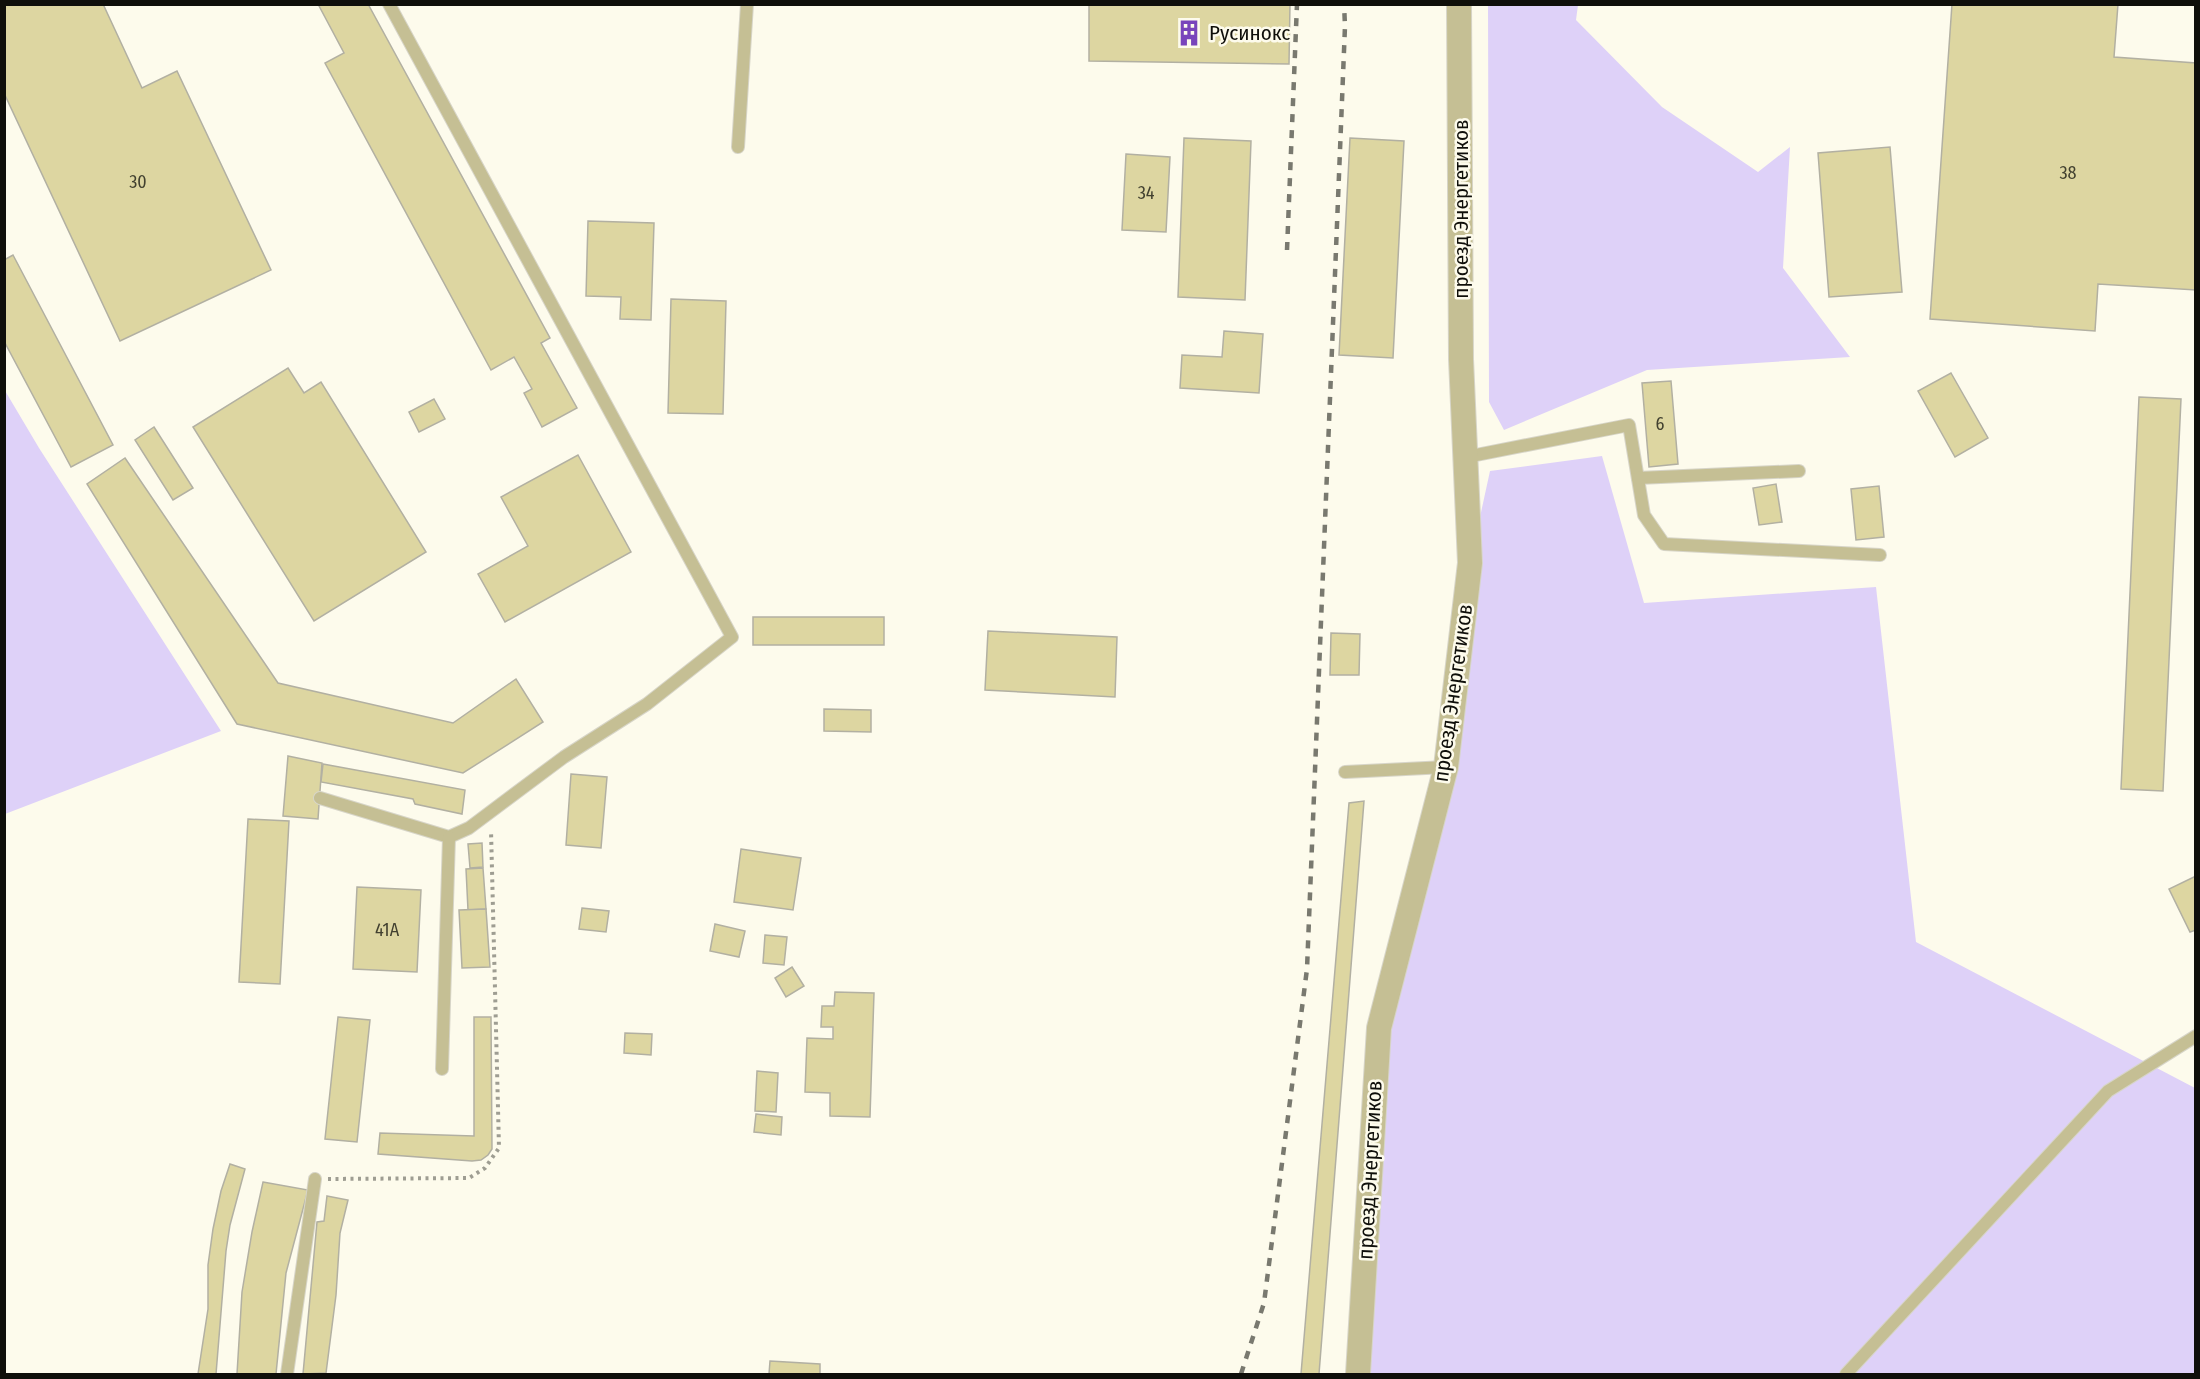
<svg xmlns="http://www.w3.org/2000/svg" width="2200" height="1379" font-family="'Fira Sans Condensed',sans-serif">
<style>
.green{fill:#ded1f8}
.building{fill:#ddd6a1;stroke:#b2b0a2;stroke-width:1.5}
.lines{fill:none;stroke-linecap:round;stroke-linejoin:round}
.lane-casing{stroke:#d7d5c8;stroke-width:14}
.street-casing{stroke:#d7d5c8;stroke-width:26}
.path{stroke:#9e9d92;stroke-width:4;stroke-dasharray:3 4.5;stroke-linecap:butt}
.lane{stroke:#c5bf94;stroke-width:12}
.street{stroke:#c5bf94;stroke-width:24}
.rail{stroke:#79796f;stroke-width:4.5;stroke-dasharray:8 8;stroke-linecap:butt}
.labels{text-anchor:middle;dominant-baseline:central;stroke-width:5;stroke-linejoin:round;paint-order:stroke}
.number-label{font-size:18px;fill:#424130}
.poi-label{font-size:21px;fill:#0f0f0a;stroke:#fdfbec;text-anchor:start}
.street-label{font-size:21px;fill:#0f0f0a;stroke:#fdfbec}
</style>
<rect width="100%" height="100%" fill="#fdfbec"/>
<!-- green -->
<g class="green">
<path d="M1488 5H1578L1576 20 1662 107 1758 172 1790 147 1783 268 1850 357 1647 370 1504 430 1489 402Z"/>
<path d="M4 389 39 448 221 731 5 814Z"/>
<path d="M1602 456 1644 603 1876 587 1916 942 2195 1088V1374H1358L1379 1028 1446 767 1470 563 1490 471Z"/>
</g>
<!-- building -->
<g class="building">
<path d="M4 4H103L142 88 177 71 271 270 120 341 4 93Z"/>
<path d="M318 4H368L550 338 541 343 577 408 542 427 524 393 532 389 514 357 491 370 325 63 344 53Z"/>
<path d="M1089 4H1290L1289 64 1089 61Z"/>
<path d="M1952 4H2118L2114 57 2196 63V290L2098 284 2095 331 1930 319Z"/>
<path d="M1184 138 1251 141 1245 300 1178 297Z"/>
<path d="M1350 138 1404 141 1393 358 1339 355Z"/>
<path d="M1890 147 1902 292 1829 297 1818 153Z"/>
<path d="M1126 154 1170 157 1166 232 1122 230Z"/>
<path d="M588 221 654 223 651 320 620 319 621 297 586 296Z"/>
<path d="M13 255 113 445 71 467 4 341V260Z"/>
<path d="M671 299 726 301 723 414 668 413Z"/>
<path d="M1224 331 1263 334 1259 393 1180 388 1182 355 1222 357Z"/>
<path d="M288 368 304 393 321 382 426 552 314 621 193 427Z"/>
<path d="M1951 373 1988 438 1955 457 1918 391Z"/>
<path d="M1671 381 1678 464 1649 467 1642 383Z"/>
<path d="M2139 397 2181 399 2163 791 2121 789Z"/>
<path d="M434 399 445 419 419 432 409 412Z"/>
<path d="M154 427 193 488 173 500 135 440Z"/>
<path d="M578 455 631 552 505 622 478 574 528 546 501 497Z"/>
<path d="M125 458 278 683 453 723 516 679 543 722 463 773 237 724 87 484Z"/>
<path d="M1776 484 1782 522 1759 525 1753 488Z"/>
<path d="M1879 486 1884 537 1856 540 1851 489Z"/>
<rect x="753" y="617" width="131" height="28"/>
<path d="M988 631 1117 637 1115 697 985 690Z"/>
<path d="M1331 633 1360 634 1359 675H1330Z"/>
<path d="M824 709 871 710V732L824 731Z"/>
<path d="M288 756 322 763 318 819 283 816Z"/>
<path d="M323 764 465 790 462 814 415 804 413 799 321 782Z"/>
<path d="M571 774 607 777 601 848 566 845Z"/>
<path d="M1364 801 1319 1374H1301L1349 803Z"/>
<path d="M248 819 289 821 280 984 239 982Z"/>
<path d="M482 843 483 867 470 868 468 844Z"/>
<path d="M741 849 801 858 793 910 734 902Z"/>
<path d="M483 868 486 909 468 910 466 869Z"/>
<path d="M2196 876V930L2190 932 2169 889Z"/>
<path d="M357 887 421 890 417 972 353 969Z"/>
<path d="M582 908 609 911 606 932 579 929Z"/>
<path d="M486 909 490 967 462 968 459 910Z"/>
<path d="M715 924 745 931 739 957 710 951Z"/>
<path d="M765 935 787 937 784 965 763 963Z"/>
<path d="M792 967 804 986 786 997 775 978Z"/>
<path d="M835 992 874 993 870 1117 830 1116V1093L805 1092 807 1038 833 1039V1027H821L822 1006H834Z"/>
<path d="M338 1017 370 1020 357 1142 325 1139Z"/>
<path d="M474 1017H491L492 1149 488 1155 481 1160 472 1161 378 1154 380 1133 474 1136Z"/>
<path d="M625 1033 652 1034 651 1055 624 1053Z"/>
<path d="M757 1071 778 1073 776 1112 755 1111Z"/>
<path d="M756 1114 782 1117 781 1135 754 1132Z"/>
<path d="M230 1164 245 1169 230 1225 226 1251 216 1374H198L208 1309V1265L213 1229 221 1191Z"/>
<path d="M263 1182 308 1190 286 1273 276 1374H237L242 1292 252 1232Z"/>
<path d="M327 1196 348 1200 340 1233 336 1295 326 1373 303 1374 317 1222 324 1221Z"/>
<path d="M770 1361 820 1364V1374H769Z"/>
</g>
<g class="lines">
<!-- lane casing -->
<g class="lane-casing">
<g id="lane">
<path d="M738 147 747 4"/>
<path d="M1466 457 1629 425 1644 515 1664 544 1880 555"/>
<path d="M1638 478 1799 471"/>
<path d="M1345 772 1446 767"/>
<path d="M320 798 449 837 469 828 564 757 647 704 732 637 389 4"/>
<path d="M442 1069 449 837"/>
<path d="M287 1374 315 1179"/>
<path d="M1846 1374 2108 1091 2196 1036"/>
</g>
</g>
<!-- street casing -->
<g class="street-casing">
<path id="street" d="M1358 1374 1379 1028 1446 767 1470 563 1461 359 1459 4"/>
</g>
<!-- path -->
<path class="path" d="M328 1179 469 1178 485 1168 499 1148 491 830"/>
<!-- lane -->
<use href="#lane" class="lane"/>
<!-- street -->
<use href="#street" class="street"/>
<!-- rail -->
<g class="rail">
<path d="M1287 250 1297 4"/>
<path d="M1241 1374 1264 1303 1307 969 1345 26 1344 4"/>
</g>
</g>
<!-- icons -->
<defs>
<g id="building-bare" transform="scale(2.07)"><path d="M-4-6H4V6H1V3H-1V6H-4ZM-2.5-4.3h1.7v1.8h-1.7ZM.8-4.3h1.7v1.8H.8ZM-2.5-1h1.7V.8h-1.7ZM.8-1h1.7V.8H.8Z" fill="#7844bb" stroke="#fdfbec" stroke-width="2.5" paint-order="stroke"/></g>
</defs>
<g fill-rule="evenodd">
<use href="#building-bare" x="1189" y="33"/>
</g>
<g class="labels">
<!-- number labels -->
<g class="number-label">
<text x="2068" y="173">38</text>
<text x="138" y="182">30</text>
<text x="1146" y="193">34</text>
<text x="1660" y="424">6</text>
<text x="387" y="930">41А</text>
</g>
<!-- poi labels -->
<g class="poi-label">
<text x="1209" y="33">Русинокс</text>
</g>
<!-- street labels -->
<g class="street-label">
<text transform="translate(1461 209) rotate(-90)">проезд Энергетиков</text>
<text transform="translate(1453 693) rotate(-82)">проезд Энергетиков</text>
<text transform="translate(1370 1170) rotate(-87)">проезд Энергетиков</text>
</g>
</g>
<!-- border -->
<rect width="2200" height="1379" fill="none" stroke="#0f0f0a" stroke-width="12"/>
</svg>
